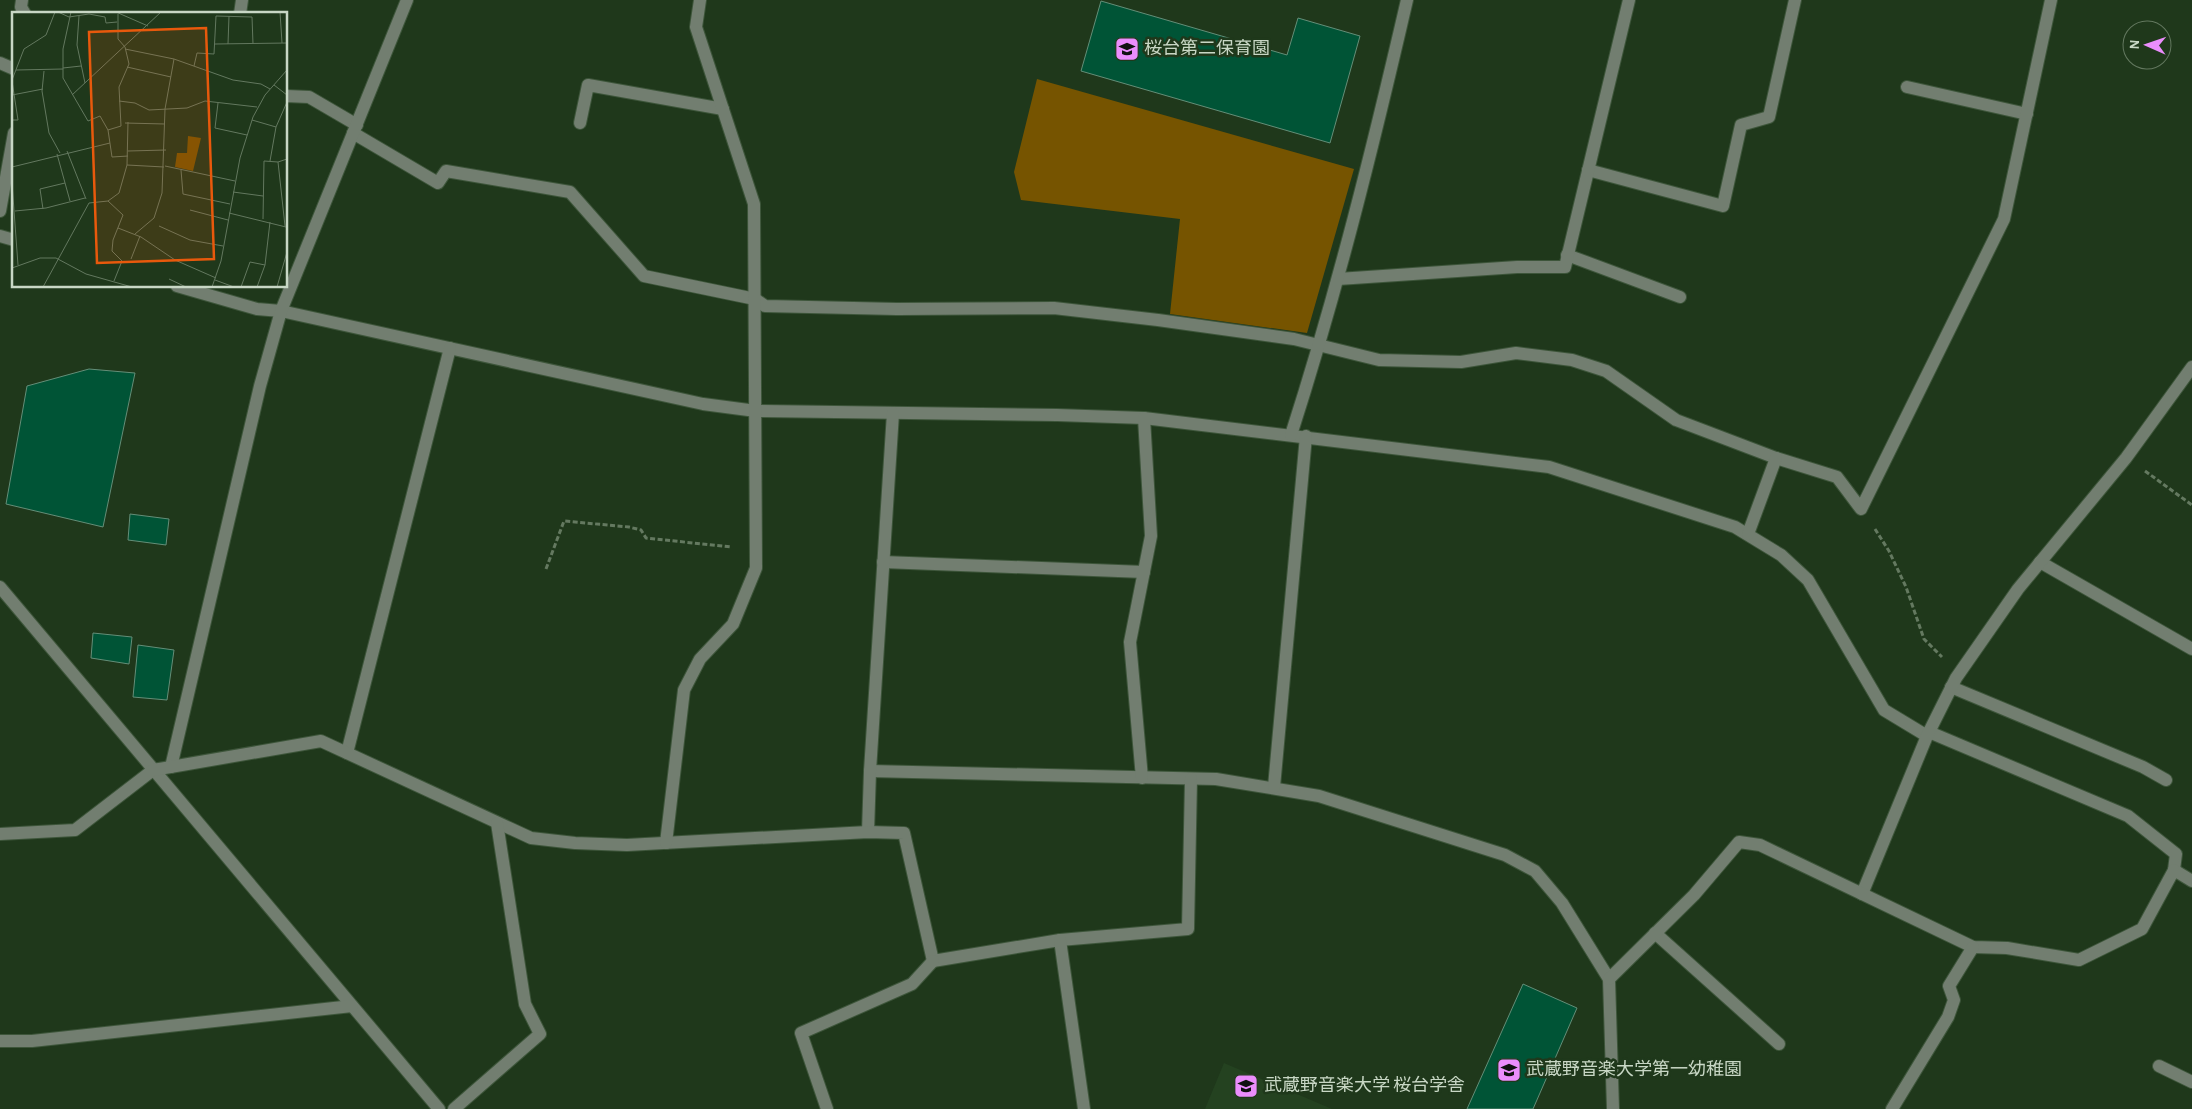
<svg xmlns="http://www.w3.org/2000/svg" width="2192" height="1109" font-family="'Alegreya Sans','Noto Sans JP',sans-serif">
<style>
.built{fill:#244220}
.green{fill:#765400}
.building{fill:#005436;stroke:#648e78}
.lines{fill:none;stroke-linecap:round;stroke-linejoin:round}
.minor-casing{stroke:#3d553a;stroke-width:14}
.path{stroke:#647960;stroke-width:3;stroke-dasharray:5 2.5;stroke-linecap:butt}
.minor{stroke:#727e70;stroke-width:12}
.labels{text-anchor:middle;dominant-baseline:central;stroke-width:5;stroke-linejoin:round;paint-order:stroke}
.poi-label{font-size:18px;fill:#c8d7c5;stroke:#1f381b;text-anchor:start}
.inset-road{fill:none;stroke:#63785f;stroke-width:1}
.view{fill:#e8590c;fill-opacity:0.15;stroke:#e8590c;stroke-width:2.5}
.inset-edge{fill:none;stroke:#c8d7c5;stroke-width:2.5}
</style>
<rect width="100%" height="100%" fill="#1f381b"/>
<!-- built -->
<path class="built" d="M1224 1063 1332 1109H1205Z"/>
<!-- green -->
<path class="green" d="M1037 79 1354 169 1307 333 1170 314 1180 219 1021 200 1014 172Z"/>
<!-- building -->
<g class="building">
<path d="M1101 1 1287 55 1298 18 1360 36 1330 143 1081 71Z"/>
<path d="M89 369 135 373 103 527 6 504 27 386Z"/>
<path d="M130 514 169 519 166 545 128 540Z"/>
<path d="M93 633 132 637 129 664 91 658Z"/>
<path d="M138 645 174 650 167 700 133 697Z"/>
<path d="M1523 984 1577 1008 1533 1109H1467Z"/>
</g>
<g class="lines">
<!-- minor casing -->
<g class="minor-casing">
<g id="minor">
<path d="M22 0 21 7 25 14"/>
<path d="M240 14 242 0"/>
<path d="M0 63 14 69"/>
<path d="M1907 87 2027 114"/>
<path d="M286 96 309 97 357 125"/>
<path d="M580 123 588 85 723 109"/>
<path d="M353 133 438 183 446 171 570 192 644 276 755 299 765 306 897 309 1054 308 1158 320 1294 339 1379 360 1461 362 1516 353 1572 360 1606 371 1676 420 1776 458 1837 477 1861 509 2004 219 2051 0"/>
<path d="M1588 170 1723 206 1741 125 1769 117 1795 0"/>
<path d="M0 211 14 133"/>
<path d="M0 236 14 240"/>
<path d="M1567 255 1680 297"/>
<path d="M1338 279 1517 267H1565L1629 0"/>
<path d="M177 286 257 309 281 311 703 404 756 411 1057 415 1144 418 1549 467 1735 527 1781 555 1808 580 1884 710 1927 736"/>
<path d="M1291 435C1337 292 1373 147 1407 0"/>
<path d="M1748 534 1776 458"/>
<path d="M883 562 1144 572"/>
<path d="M2040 562 2192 649"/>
<path d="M0 587 439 1109"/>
<path d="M1951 687 2143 767 2166 780"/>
<path d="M1929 732 2128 816 2176 854 2174 870"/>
<path d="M347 753 450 348"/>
<path d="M171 767 260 386 281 311 407 0"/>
<path d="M870 771 1216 779 1319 796 1505 855 1535 871 1562 903 1609 979 1613 1109"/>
<path d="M1142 778 1130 642 1151 536 1144 418"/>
<path d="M1274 787 1306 436"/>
<path d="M868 832 870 771 893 413"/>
<path d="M0 834 75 830 153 770 321 741 531 838 575 843 627 845 868 832 904 833 933 961 1060 940 1188 929 1191 779"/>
<path d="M666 843 684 690 700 659 733 624 756 568 754 204 696 27 700 0"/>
<path d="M1862 894 1927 736 1956 678 2018 589 2126 458 2192 367"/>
<path d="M1655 933 1779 1044"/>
<path d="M1060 940 1084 1109"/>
<path d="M1609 979 1694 895 1739 842 1760 845 1973 947 2007 948 2079 960 2142 929 2174 870 2192 881"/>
<path d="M0 1041H32L352 1006"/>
<path d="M2159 1066 2192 1082"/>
<path d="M454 1109 540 1034 525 1004 497 823"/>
<path d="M827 1109 801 1033 912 984 933 961"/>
<path d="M1892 1109 1948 1017 1954 1000 1949 986 1973 947"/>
</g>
</g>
<!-- path -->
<g class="path">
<path d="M2145 471 2192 505"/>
<path d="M1875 529 1889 551 1906 587 1924 639 1942 657"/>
<path d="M546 569 564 521 629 527 641 530 646 538 731 547"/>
</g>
<!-- minor -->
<use href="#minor" class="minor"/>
</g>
<!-- icons -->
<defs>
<g id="school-square" transform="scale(1.25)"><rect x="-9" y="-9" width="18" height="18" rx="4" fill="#eb8dfc" stroke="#1f381b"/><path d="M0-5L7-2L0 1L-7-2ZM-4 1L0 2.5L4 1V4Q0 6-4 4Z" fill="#111"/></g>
<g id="university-square" transform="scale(1.25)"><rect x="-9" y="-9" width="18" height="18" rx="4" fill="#eb8dfc" stroke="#1f381b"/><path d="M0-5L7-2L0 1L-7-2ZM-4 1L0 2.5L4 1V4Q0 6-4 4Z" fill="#111"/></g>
</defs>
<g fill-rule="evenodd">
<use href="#school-square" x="1127" y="49"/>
<use href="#school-square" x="1509" y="1070"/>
<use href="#university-square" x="1246" y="1086"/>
</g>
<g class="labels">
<!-- poi labels -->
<g class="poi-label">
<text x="1144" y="49">桜台第二保育園</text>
<text x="1526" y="1070">武蔵野音楽大学第一幼稚園</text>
<text x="1264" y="1086">武蔵野音楽大学 桜台学舎</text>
</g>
</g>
<!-- overview -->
<g transform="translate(12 12)">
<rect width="275" height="275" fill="#1f381b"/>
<path d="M176 124 189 126 181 159 163 155 165 141H175Z" fill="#765400"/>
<path class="inset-road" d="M46 0 57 5 77 2 93 5 94 11 105 10M59 0 51 37V66L76 109 88 104 96 118M104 0 136 14M268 0 270 31M106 2V27L113 35 117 52 107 75 109 114 96 118 100 145 116 144M67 4 65 33 73 71M203 32 275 31M216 32 217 4M113 37 162 47 221 68 249 72 258 77M182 54 185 41 202 42 204 4 240 5 241 32M115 55 159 65M51 56 69 54M4 58 51 57M32 59 30 79 37 121 48 141M0 68 12 37 34 23 43 0M0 69 6 108H0M262 73 275 83M0 83 31 77M60 83 149 0M107 89 123 91 137 98 175 96 193 89 245 95M206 91 203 116 235 123M240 108 264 115M113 111 153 112M55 139 74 187M116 139 154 138M45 142 58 189M258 149 264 115 275 90M115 153 152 155M153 154 223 169M0 155 98 131M169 158 171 182 218 192M0 171 6 253M221 180 251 184M96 189 111 203 101 228 100 239 110 249 102 269M31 197 28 177 53 171M178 198 216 208M3 199 34 196 73 186M217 201 274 215M251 207 252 149 266 150M147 214 178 228 211 234M273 214 266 150 275 147M106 216 129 225 163 248 204 266M123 222 142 206 150 181 153 97 162 47M119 247 128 224M0 256 28 246H44L74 262 120 275M157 267 174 275M203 268 222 275M31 275 77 191 96 189 107 181 115 153 116 110M200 275 209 249 228 146 241 105 253 83 275 58M229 275 238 250 253 253M245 275 253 253 258 210M265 275 275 240"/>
<path class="view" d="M194 16 202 247 85 251 77 20Z"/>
<rect width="275" height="275" class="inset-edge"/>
</g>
<!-- north arrow -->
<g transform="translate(2147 45) rotate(272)"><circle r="24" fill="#1f381b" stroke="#63785f"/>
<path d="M0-4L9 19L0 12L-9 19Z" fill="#eb8dfc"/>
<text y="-8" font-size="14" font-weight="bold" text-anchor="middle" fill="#c8d7c5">N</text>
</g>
</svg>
